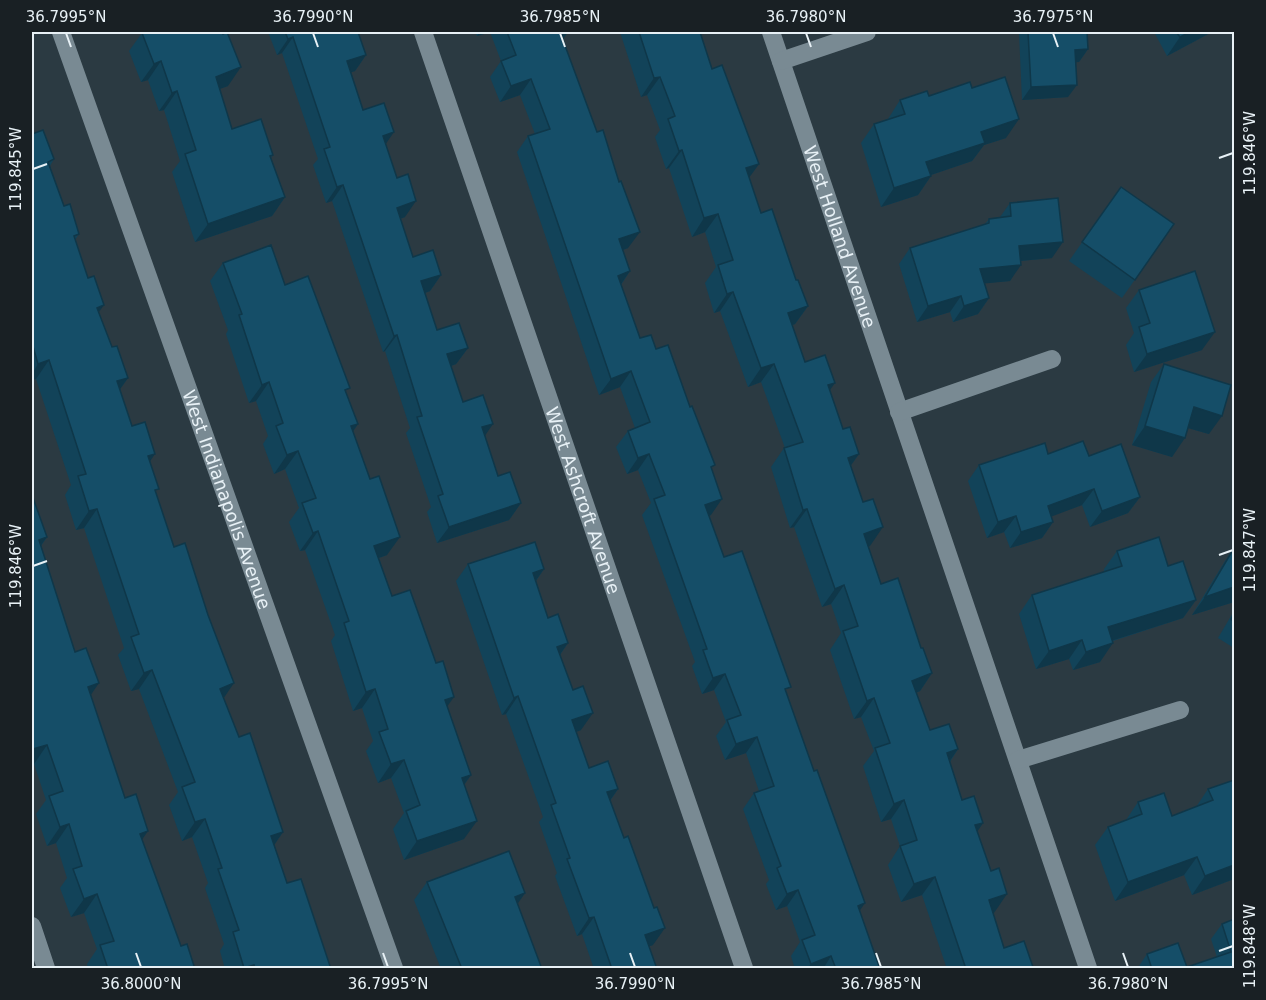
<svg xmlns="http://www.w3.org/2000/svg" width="1266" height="1000" font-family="'DejaVu Sans',sans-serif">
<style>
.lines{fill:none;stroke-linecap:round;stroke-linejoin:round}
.street{stroke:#798a93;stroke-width:18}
.wall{fill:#124359}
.shaded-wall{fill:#0f3749}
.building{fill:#154e68;stroke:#0f3749;stroke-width:1.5}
.ticks{fill:none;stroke:#e8f1f6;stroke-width:2}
.labels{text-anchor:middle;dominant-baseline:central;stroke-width:4.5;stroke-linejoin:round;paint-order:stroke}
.street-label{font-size:18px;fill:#e8f1f6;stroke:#192024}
.neatline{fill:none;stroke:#e8f1f6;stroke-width:2}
.ticks-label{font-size:15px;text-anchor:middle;fill:#e8f1f6}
</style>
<rect width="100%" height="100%" fill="#2b3a42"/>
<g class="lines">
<!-- street -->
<g class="street">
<path id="s1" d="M61 32 394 968"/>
<path id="s2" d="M423 32 744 968"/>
<path id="s3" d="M771 32 1088 968"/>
<path d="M781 61 867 32"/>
<path d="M899 412 1052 359"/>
<path d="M1018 760 1180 710"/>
<path d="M32 926 46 968"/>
</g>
</g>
<!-- wall -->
<g class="wall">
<path d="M142 32H222L228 86 219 89 232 129 273 155 271 158 285 197 272 216 195 242 172 172 180 161 164 110 159 111 148 80 141 82 129 51 142 33Z"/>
<path d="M268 32H347L366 55 355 71 351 72 363 110 386 145 405 217 400 219 413 257 441 275 430 291 425 293 437 330 468 348 456 364 451 366 463 402 485 436 498 476 521 503 509 520 437 543 427 512 431 507 406 433 410 428 385 351 383 352 332 201 326 203 313 165 318 159 282 53 277 55Z"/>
<path d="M475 32H490L477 36Z"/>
<path d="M490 32H568L563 39 628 248 623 250 630 271 621 285 640 338 656 349 712 470 711 515 709 516 724 557 787 693 859 911 880 969H795L791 956 800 942 787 906 776 910 766 884 769 880 743 809 754 793 759 791 746 753 725 760 716 736 726 722 714 690 702 694 692 666 695 662 642 515 651 503 638 470 627 474 616 447 628 431 635 428 620 387 599 395 517 152 528 136 535 134 520 95 500 102 490 77 501 61Z"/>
<path d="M620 32H703L701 34 712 69 759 164 749 177 761 213 796 280 808 306 795 324 792 325 805 362 829 390 843 429 859 454 851 465 870 546 868 547 881 584 921 648 932 673 920 691 916 693 930 730 958 749 950 762 962 800 983 823 977 831 994 913H993L1004 948 1033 967 1032 969H947L922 895 901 902 888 865 900 846 891 819 881 822 863 766 874 751 861 717 854 719 830 650 841 633 831 604 822 607 794 527 790 528 771 467 784 448H785L761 382 748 387 720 311 714 313 705 283 716 267 705 232 692 237 669 168 666 169 655 137 660 130 647 95 641 97Z"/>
<path d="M1020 32H1087L1088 49 1079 62H1076L1068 97 1022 100 1019 33Z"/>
<path d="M1154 32H1212L1167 56Z"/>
<path d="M972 88 1006 138 984 145 972 161 931 175V176L918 195 881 207 861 143 874 124 888 119 900 100Z"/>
<path d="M32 134 54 159 50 166 64 206 79 234 75 240 99 313 112 347 128 378 120 389 132 426 150 461 156 493 224 698 239 737 283 832 274 845 287 883 331 969H225L220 951 224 944 205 888 208 883 192 837 182 841 169 805 178 792 139 689 131 691 118 655 124 648 84 528 76 530 65 495 71 485 36 379 32 380Z"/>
<path d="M1121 187 1174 224 1122 298 1069 261Z"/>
<path d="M1010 203 1052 258 1020 261 1010 281 984 283 989 298 978 314 953 322 950 312 917 322 899 264 910 248 985 224 989 219 1000 217Z"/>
<path d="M223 263 285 285 346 394 358 424 353 431 387 555 379 558 392 596 447 707 471 775 464 785V839L404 860 393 829 404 813 391 778 378 783 366 751 373 741 362 708 353 711 331 641 335 635 305 550 300 551 289 522 299 508 285 469 274 474 263 444 268 436 256 401 249 403 226 334 228 330 210 281Z"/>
<path d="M1139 290 1202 350 1134 372 1126 345 1134 333 1126 308Z"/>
<path d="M1164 364 1209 434 1188 428 1172 457 1132 445 1151 382Z"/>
<path d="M1048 454 1089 456 1140 497 1128 513 1090 527 1082 505 1051 516 1053 522 1042 538 1010 548 1004 532 987 538 968 481 979 465Z"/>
<path d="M32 495 47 537 41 546 75 652 91 695 125 798 142 840 181 946 195 969H88L87 964 97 949 84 913 71 917 60 888 67 878 56 843 47 846 36 814 46 800 34 764 32 765Z"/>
<path d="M1234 548V602L1192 615 1225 561Z"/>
<path d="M1117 551 1168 566 1196 600 1183 618 1113 641 1100 662 1073 670 1069 659 1036 669 1019 614 1032 595 1104 572V569Z"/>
<path d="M468 564 544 569 536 581 548 618 568 643 560 655 581 730 576 732 589 768 618 789 610 801 653 945 649 946 657 969H594L582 934 577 936 555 876 557 873 539 822 543 817 506 714 502 715 456 581Z"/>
<path d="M1234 611V648L1218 638Z"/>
<path d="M1234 780V879L1192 895 1184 875 1115 901 1095 845 1108 827 1126 820 1138 802 1172 816 1196 807 1208 789Z"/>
<path d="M427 882 525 893 517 904 542 969H441L414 900Z"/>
<path d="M1234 919V969H1137L1147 954 1187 967 1217 957 1211 939 1222 924Z"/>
</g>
<!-- shaded-wall -->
<g class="shaded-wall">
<path d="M480 32H490L477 36Z"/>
<path d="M557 32H568L563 39Z"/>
<path d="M1190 32H1212L1167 56 1180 37Z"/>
<path d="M293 37 282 53 277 55 288 39Z"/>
<path d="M1088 49 1079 62 1066 63 1075 50Z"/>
<path d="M366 55 355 71 336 77 347 61Z"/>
<path d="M161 61 148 80 141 82 154 64Z"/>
<path d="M241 67 228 86 203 95 216 77Z"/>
<path d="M660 77 647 95 641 97 654 78Z"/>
<path d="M531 79 520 95 500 102 511 86Z"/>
<path d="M1077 85 1068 97 1022 100 1031 87Z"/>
<path d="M177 91 164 110 159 111 172 93Z"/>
<path d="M1019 119 1006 138 984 145 972 161 913 181 926 162 981 132Z"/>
<path d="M394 132 383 148V136Z"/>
<path d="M682 150 669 168 666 169 679 151Z"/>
<path d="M759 164 746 182V168Z"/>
<path d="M931 176 918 195 881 207 894 188Z"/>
<path d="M343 185 332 201 326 203 337 187Z"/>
<path d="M285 197 272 216 195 242 208 224Z"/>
<path d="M416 201 405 217 385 224 397 208Z"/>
<path d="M718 214 705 232 692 237 704 218Z"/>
<path d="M640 232 628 248 608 255 619 239Z"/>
<path d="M1063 242 1052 258 1008 262 1019 246Z"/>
<path d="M1021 265 1010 281 969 285 980 269Z"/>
<path d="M630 271 619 287 618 276Z"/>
<path d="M441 275 430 291 410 298 421 281Z"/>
<path d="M733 292 720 311 714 313 727 294Z"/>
<path d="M961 296 950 312 917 322 928 306Z"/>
<path d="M989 298 978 314 953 322 964 306Z"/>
<path d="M104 305 91 323 97 308Z"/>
<path d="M808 306 795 324 775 332 788 313Z"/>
<path d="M1215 332 1202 350 1134 372 1147 354Z"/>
<path d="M397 335 385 351 383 352 394 336Z"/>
<path d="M468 348 456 364 436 371 447 354Z"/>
<path d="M49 360 36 379 32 380V374L38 364Z"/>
<path d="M774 364 761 382 748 387 761 368Z"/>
<path d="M631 371 620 387 599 395 611 379Z"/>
<path d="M128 378 115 396 117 381Z"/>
<path d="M269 382 256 401 249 403 262 385Z"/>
<path d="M835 383 822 401 828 385Z"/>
<path d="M1194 407 1222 416 1209 434 1181 426Z"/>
<path d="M358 424 345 443 351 426Z"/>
<path d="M493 424 482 440V427Z"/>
<path d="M1145 426 1185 438 1172 457 1132 445Z"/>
<path d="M298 451 285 469 274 474 287 455Z"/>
<path d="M155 454 142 473 148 456Z"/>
<path d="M649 454 638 470 627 474 638 458Z"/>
<path d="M859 454 846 472 848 458Z"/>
<path d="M1094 489 1082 505 1037 522 1048 506Z"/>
<path d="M1140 497 1128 513 1090 527 1102 511Z"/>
<path d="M722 499 711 515 694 521 705 505Z"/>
<path d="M521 503 509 520 437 543 449 527Z"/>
<path d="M97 509 84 528 76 530 89 511Z"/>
<path d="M807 509 794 527 790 528 803 510Z"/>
<path d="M1016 516 1004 532 987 538 998 522Z"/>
<path d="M1053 522 1042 538 1010 548 1021 532Z"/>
<path d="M883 527 870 546 851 553 864 534Z"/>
<path d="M318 531 305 550 300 551 313 533Z"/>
<path d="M47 537 34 555 39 540Z"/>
<path d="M400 537 387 555 361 564 374 546Z"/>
<path d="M544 569 532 586 533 573Z"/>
<path d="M844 585 831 604 822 607 835 589Z"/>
<path d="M1234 587V602L1192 615 1205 597Z"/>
<path d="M1196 600 1183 618 1095 646 1108 627Z"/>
<path d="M1082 640 1069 659 1036 669 1049 651Z"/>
<path d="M568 643 556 660 557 647Z"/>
<path d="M1113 643 1100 662 1073 670 1086 652Z"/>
<path d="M152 670 139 689 131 691 144 673Z"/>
<path d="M932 673 920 691 899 699 912 681Z"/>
<path d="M725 674 714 690 702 694 713 678Z"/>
<path d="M99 683 86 702 88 687Z"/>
<path d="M234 683 221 702 220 689Z"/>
<path d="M375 689 362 708 353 711 366 692Z"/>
<path d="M518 696 506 714 502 715 514 698Z"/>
<path d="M454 697 441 715 445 700Z"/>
<path d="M874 698 861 717 854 719 867 701Z"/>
<path d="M593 713 581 730 560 738 572 720Z"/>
<path d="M757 737 746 753 725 760 736 744Z"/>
<path d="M47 745 34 764 32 765V752L33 749Z"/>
<path d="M958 749 945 768 947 753Z"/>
<path d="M404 760 391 778 378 783 391 764Z"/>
<path d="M471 775 458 793 462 778Z"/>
<path d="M618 789 606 806 607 792Z"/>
<path d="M904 800 891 819 881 822 894 804Z"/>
<path d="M205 819 192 837 182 841 195 822Z"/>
<path d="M477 821 464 839 404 860 417 841Z"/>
<path d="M983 823 971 841 975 825Z"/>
<path d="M69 824 56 843 47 846 60 827Z"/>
<path d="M148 831 135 850 140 834Z"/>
<path d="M283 832 270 851 271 836Z"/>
<path d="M1197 857 1184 875 1115 901 1128 882Z"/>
<path d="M1234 865V879L1192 895 1205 876Z"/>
<path d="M935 877 922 895 901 902 914 884Z"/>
<path d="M798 890 787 906 776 910 787 894Z"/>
<path d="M525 893 512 912 515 897Z"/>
<path d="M97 894 84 913 71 917 84 899Z"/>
<path d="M1007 894 994 913 976 919 989 900Z"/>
<path d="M865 903 854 919 858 906Z"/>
<path d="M594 917 582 934 577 936 589 918Z"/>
<path d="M665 928 653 945 633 952 645 935Z"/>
<path d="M831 956 823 969H807L811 964Z"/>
</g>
<!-- building -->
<g class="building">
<path d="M145 32H222L223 34 227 32 241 67 216 77 232 129 261 119 273 155 270 156 285 197 208 224 185 154 196 150 177 91 172 93 161 61 154 64 142 33Z"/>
<path d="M285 32H358L366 55 347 61 363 110 384 103 394 132 383 136 397 178 408 174 416 201 397 208 413 257 433 250 441 275 421 281 437 330 459 323 468 348 447 354 463 402 483 395 493 424 482 427 498 476 510 472 521 503 449 527 438 496 443 494 417 417 422 416 397 335 394 336 343 185 337 187 324 149 330 147 293 37 288 39Z"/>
<path d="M507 32H560L597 132 603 130 619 182 621 181 640 232 619 239 630 271 618 276 640 338 651 335 656 349 668 345 690 407 692 406 715 465 711 467 722 499 705 505 724 557 742 551 791 687 785 689 814 771 817 770 865 903 858 906 880 969H836L831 956 811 964 802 940 815 935 798 890 787 894 777 868 781 866 754 793 774 786 757 737 736 744 727 720 741 715 725 674 713 678 703 650 707 649 654 499 665 495 649 454 638 458 628 431 650 422 631 371 611 379 528 136 550 129 531 79 511 86 501 61 516 55Z"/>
<path d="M639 32H700L712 69 722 65 759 164 746 168 761 213 772 209 796 280H798L808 306 788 313 805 362 825 355 835 383 828 385 843 429 850 427 859 454 848 458 863 502 873 499 883 527 864 534 881 584 898 578 921 648H923L932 673 912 681 930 730 949 724 958 749 947 753 962 800 974 796 983 823 975 825 991 871 999 868 1007 894 989 900 1004 948 1024 941 1033 967 1030 969H966L935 877 914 884 900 846 917 840 904 800 894 804 875 748 890 743 874 698 867 701 843 631 858 626 844 585 835 589 807 509 803 510 784 448 803 442 774 364 761 368 733 292 727 294 718 265 733 260 718 214 704 218 682 150 679 151 668 119 675 116 660 77 654 78Z"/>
<path d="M1028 32H1087L1088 49 1075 50 1077 85 1031 87Z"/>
<path d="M1176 32H1190L1180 37Z"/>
<path d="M1005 77 1019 119 981 132 985 143 926 162 931 176 894 188 874 124 905 114 900 100 927 91 929 96 970 82 972 88Z"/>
<path d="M43 130 54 159 48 162 64 206 70 204 79 234 74 236 88 278 94 276 104 305 97 308 112 347 117 346 128 378 117 381 132 426 145 422 155 454 148 456 159 489 155 490 174 547 185 543 208 615 234 683 220 689 239 737 250 733 283 832 271 836 287 883 301 879 331 969H255L254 965 244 968 233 932 239 930 218 869 222 868 205 819 195 822 182 787 195 782 152 670 144 673 131 637 139 634 97 509 89 511 78 476 86 474 49 360 38 364 32 343V134Z"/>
<path d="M1121 187 1174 224 1135 280 1082 242Z"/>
<path d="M1058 198 1063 242 1019 246 1021 265 980 269 989 298 964 306 961 296 928 306 910 248 989 223V219L1011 216 1010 203Z"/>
<path d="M271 245 285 285 308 276 350 388 345 390 358 424 351 426 370 479 379 476 400 537 374 546 392 596 410 590 436 663 443 661 454 697 445 700 471 775 462 778 477 821 417 841 406 811 420 805 404 760 391 764 379 732 388 729 375 689 366 692 344 623 349 621 318 531 313 533 302 503 316 498 298 451 287 455 276 426 283 423 269 382 262 385 239 315 242 314 223 263Z"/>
<path d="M1195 271 1215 332 1147 354 1139 327 1150 323 1139 290Z"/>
<path d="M1164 364 1231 385 1222 416 1194 407 1185 438 1145 426Z"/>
<path d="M1083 441 1089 456 1121 444 1140 497 1102 511 1094 489 1048 506 1053 522 1021 532 1016 516 998 522 979 465 1045 443 1048 454Z"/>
<path d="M32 495 47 537 39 540 75 652 86 648 99 683 88 687 125 798 136 794 148 831 140 834 181 946 187 944 195 969H108L100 945 114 941 97 894 84 899 73 869 82 866 69 824 60 827 49 796 63 791 47 745 33 749 32 744Z"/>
<path d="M1159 537 1168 566 1183 561 1196 600 1108 627 1113 643 1086 652 1082 640 1049 651 1032 595 1122 566 1117 551Z"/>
<path d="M535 542 544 569 533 573 548 618 558 614 568 643 557 647 573 690 583 686 593 713 572 720 589 768 608 761 618 789 607 792 624 838 628 836 654 908 657 907 665 928 645 935 657 969H612L594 917 589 918 567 859 570 858 551 805 556 803 518 696 514 698 468 564Z"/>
<path d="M1234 548V587L1205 597Z"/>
<path d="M1234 613V622L1231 619Z"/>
<path d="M1234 780V865L1205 876 1197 857 1128 882 1108 827 1142 814 1138 802 1164 793 1172 816 1213 800 1208 789Z"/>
<path d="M509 851 525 893 515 897 542 969H462L427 882Z"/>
<path d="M1234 919V969H1152L1147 954 1178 943 1187 967 1231 952 1222 924Z"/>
</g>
<!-- ticks -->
<path class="ticks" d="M66 33 71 47M313 33 318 47M560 33 565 47M806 33 811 47M1053 33 1058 47M1219 158 1233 153M33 169 47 164M1219 555 1233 550M33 566 47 561M1219 951 1233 946M136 953 141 967M383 953 388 967M630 953 635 967M876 953 881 967M1123 953 1128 967"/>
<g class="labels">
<!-- street labels -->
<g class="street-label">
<text stroke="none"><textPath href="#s3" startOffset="216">West Holland Avenue</textPath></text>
<text stroke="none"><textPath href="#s1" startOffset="496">West Indianapolis Avenue</textPath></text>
<text stroke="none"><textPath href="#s2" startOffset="495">West Ashcroft Avenue</textPath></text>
</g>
</g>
<!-- border -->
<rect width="1266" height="1000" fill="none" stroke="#192024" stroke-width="66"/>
<rect x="33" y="33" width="1200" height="934" class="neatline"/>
<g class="ticks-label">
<text x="66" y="22">36.7995°N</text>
<text x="313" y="22">36.7990°N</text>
<text x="560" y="22">36.7985°N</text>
<text x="806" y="22">36.7980°N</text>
<text x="1053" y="22">36.7975°N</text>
<text transform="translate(1250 153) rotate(-90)" y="5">119.846°W</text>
<text transform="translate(16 169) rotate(-90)" y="5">119.845°W</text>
<text transform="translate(1250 550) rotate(-90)" y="5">119.847°W</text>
<text transform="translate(16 566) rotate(-90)" y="5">119.846°W</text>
<text transform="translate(1250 946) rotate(-90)" y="5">119.848°W</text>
<text x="141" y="989">36.8000°N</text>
<text x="388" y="989">36.7995°N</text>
<text x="635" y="989">36.7990°N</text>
<text x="881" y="989">36.7985°N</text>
<text x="1128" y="989">36.7980°N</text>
</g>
</svg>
